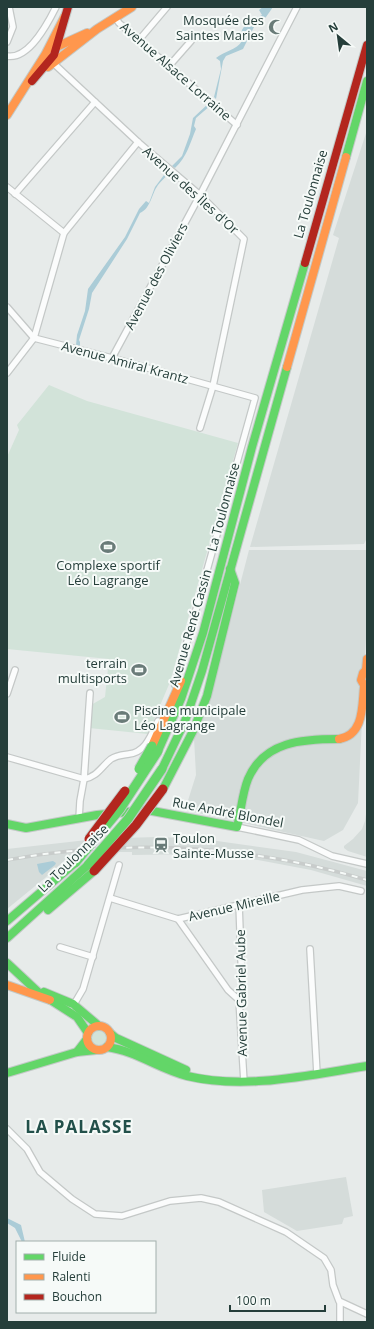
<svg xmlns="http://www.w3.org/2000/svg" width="374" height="1329" font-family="'Open Sans',sans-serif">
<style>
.built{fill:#d5dcda}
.green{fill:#d2e3d9}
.water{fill:#abccd7}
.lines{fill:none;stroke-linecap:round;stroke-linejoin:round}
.street-casing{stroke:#c4c8c7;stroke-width:8}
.fast-casing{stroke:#c3c9c7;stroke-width:10}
.slow-casing{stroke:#c3c9c7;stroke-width:10}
.jam-casing{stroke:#c3c9c7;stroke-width:10}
.street{stroke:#fbfcfc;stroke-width:5.5}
.fast{stroke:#63d668;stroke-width:8}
.slow{stroke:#ff974d;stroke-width:8}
.jam{stroke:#b3261e;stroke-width:8}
.rail-casing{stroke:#c8cccb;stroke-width:3.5}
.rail{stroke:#f6faf8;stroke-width:2;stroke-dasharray:6;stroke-linecap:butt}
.fast-bridge-casing{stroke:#c2cac9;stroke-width:11;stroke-linecap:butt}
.jam-bridge-casing{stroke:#c2cac9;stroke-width:11;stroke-linecap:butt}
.fast-bridge{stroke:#63d668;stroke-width:9}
.jam-bridge{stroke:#b3261e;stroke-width:9}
.labels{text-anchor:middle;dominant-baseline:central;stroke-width:4;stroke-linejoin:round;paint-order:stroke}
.poi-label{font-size:13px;fill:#253e3a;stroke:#f6faf8;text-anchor:end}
.street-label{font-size:13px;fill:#253e3a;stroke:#f6faf8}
.district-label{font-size:17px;font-weight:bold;letter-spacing:1px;fill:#22504a;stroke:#f6faf8}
</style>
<rect width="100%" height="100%" fill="#e7ebea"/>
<!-- built -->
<g class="built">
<path d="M367 130V538L364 544 250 547 339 238 333 235Z"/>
<path d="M249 550H367V618L358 803 343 830 324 841 185 810 196 775 194 738 215 681Z"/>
<path d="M367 807V857L348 851 344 848V846L353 839 362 829 365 821Z"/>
<path d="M158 837 203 839 296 852 367 871V886L311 870 258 860 200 854 132 855V852H110L122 838Z"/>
<path d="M87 840 45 878 7 909V849Z"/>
<path d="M346 1177 353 1216 344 1218 342 1224 297 1231 264 1212 262 1190Z"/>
</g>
<!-- green -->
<g class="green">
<path d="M49 385 87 401 238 443 170 682 148 734 89 728 91 705 105 697 109 659 7 649V457L19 430 17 425Z"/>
<circle cx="99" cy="1038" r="12"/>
</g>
<!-- water -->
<g class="water">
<path d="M263 7H273L266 17 254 27 243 49 226 56 223 61 216 99 214 97 221 69 220 61 216 58C224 51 237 50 242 41 237 26 251 21 262 15L259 10Z"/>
<path d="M209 103 211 105 196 118 194 126 196 129C190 143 187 157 175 168L172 166 182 156 190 134 193 118Z"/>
<path d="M167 171 169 173C166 177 161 181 158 185 151 195 151 208 140 213L127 239 92 293 89 309 79 340 80 342V346L76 345 77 335 85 311 88 289 125 237 139 209 146 201 149 203 155 187Z"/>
<path d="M53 861 56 863 55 865 42 875 39 872 37 864Z"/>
<path d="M7 1218 21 1225 25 1242H22L15 1228 7 1223Z"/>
</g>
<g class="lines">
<!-- street casing -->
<g class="street-casing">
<g id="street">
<path d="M115 17 119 23 237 125"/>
<path d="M139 40 167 7"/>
<path d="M7 42 13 27 9 7"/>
<path d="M7 56C29 60 48 23 56 7"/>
<path d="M51 61 138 142 200 195 244 239 213 386 200 428"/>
<path d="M169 66 191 41"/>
<path d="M7 187 64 233"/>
<path d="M15 194 95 102"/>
<path d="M7 307 34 338 112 358 255 398 175 685"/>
<path d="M112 358 200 195 297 7"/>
<path d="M7 373 34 338 64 233 138 142"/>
<path d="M7 694 15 670"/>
<path d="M7 757 84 779C97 777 101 767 111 759 117 755 122 755 129 754 146 752 151 735 158 721"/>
<path d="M79 819 80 801 84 779 90 693"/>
<path d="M237 827 299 840 332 856 367 864"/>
<path d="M110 898 178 919 302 890 339 886 361 891"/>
<path d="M239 904 242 985 239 1000 244 1082"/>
<path d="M178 919 228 990 239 1000"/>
<path d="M60 947 93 957"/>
<path d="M310 949 317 1074"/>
<path d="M73 1006 83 989 119 865"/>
<path d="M7 1129 27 1149 40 1172 72 1199 95 1214 122 1216 170 1201 201 1198 219 1202 286 1232 324 1258 331 1270 333 1285 339 1301 367 1314"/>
<path d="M340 1322V1303"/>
</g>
</g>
<!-- fast casing -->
<g class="fast-casing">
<g id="fast">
<path d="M346 157 367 81"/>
<path d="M158 751 181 699 203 633 252 447 305 263"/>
<path d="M162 769 185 721 202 671 287 367"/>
<path d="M163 789 193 731 207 696 235 583 230 569"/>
<path d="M7 824 26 828 97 815 147 810 237 827C241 812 242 794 248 779 264 741 303 739 339 739"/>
<path d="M48 910 94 871"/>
<path d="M7 921 75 863"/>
<path d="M7 938 88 865"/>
<path d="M7 963 38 992 77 1017 88 1033"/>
<path d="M44 992 73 1004 99 1026"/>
<path d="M110 1033 116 1038 186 1070"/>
<path d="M107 1047C136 1051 159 1069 187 1076 246 1090 309 1075 367 1066"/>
<path d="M77 1052 87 1039"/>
<path d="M7 1073 77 1052 96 1050"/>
</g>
</g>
<!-- slow casing -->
<g class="slow-casing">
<g id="slow">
<path d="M54 48 87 33"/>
<path d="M48 67 97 29 132 7"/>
<path d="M7 115 45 55 65 16"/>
<path d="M287 367 346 157"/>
<path d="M367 669 363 673 361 680 367 690"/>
<path d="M366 670 367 659"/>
<path d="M339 739C364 735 362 706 364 687"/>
<path d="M152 746 181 681"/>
<path d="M7 985 50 1000"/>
<circle cx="99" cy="1038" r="12"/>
</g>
</g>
<!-- jam casing -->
<g class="jam-casing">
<g id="jam">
<path d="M32 81 54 55 68 7"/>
<path d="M305 263 367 45"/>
</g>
</g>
<!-- street -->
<use href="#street" class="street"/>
<!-- fast -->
<use href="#fast" class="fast"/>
<!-- slow -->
<use href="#slow" class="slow"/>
<!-- jam -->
<use href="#jam" class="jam"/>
<!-- rail casing -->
<g class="rail-casing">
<path id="rail" d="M7 860C128 838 249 845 367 880"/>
</g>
<!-- rail -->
<use href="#rail" class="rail"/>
<!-- fast-bridge casing -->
<g class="fast-bridge-casing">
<g id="fast-bridge">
<path d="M139 769 152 746"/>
<path d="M75 863 120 809 158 751"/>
<path d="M88 865 128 819 162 769"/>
</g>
</g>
<!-- jam-bridge casing -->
<g class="jam-bridge-casing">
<g id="jam-bridge">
<path d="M89 839 125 791"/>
<path d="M94 871 136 825 163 789"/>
</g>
</g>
<!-- fast-bridge -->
<use href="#fast-bridge" class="fast-bridge"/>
<!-- jam-bridge -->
<use href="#jam-bridge" class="jam-bridge"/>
</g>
<!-- icons -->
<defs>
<g id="mosque-bare" transform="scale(1.2)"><path d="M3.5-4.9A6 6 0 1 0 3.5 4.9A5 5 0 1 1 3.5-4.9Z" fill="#697b78" stroke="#f6faf8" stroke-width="2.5" paint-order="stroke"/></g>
<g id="stadium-bare" transform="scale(1.2)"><path d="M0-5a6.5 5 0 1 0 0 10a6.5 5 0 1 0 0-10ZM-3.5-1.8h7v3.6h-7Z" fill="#697b78" stroke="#f6faf8" stroke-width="2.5" paint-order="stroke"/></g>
<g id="station-bare" transform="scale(1.2)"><path d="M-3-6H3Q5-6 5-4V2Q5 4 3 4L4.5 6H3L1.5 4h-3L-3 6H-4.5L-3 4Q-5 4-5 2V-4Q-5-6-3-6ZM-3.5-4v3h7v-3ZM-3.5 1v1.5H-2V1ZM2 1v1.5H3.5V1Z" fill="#697b78" stroke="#f6faf8" stroke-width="2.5" paint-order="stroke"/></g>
</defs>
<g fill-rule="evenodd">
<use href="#mosque-bare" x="276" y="27"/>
<use href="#stadium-bare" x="108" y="547"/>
<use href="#stadium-bare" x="139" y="670"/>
<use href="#stadium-bare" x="122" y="717"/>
<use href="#station-bare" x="161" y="845"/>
</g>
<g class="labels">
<!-- poi labels -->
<g class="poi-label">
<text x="264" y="20">Mosquée des<tspan x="264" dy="15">Saintes Maries</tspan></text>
<text x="108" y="565" text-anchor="middle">Complexe sportif<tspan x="108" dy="15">Léo Lagrange</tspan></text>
<text x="127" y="663">terrain<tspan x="127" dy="15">multisports</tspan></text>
<text x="134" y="710" text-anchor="start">Piscine municipale<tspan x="134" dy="15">Léo Lagrange</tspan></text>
<text x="173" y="838" text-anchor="start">Toulon<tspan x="173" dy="15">Sainte-Musse</tspan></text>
</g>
<!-- street labels -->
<g class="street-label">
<text transform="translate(176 71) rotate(41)">Avenue Alsace Lorraine</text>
<text transform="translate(191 190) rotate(42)">Avenue des Îles d'Or</text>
<text transform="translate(310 194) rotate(-74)">La Toulonnaise</text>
<text transform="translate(156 276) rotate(-62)">Avenue des Oliviers</text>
<text transform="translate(125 362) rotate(15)">Avenue Amiral Krantz</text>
<text transform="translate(223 507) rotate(-75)">La Toulonnaise</text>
<text transform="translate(190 628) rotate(-74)">Avenue René Cassin</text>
<text transform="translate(228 812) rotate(11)">Rue André Blondel</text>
<text transform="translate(73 858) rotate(-44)">La Toulonnaise</text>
<text transform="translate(234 906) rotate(-13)">Avenue Mireille</text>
<text transform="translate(241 993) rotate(-91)">Avenue Gabriel Aube</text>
</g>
<!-- district labels -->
<g class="district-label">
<text x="79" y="1126">LA PALASSE</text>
</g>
</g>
<!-- border -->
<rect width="374" height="1329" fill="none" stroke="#253e3a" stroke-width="16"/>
<!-- legend -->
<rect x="16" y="1241" width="140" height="72" fill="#f6faf8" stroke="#a2afac"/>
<rect x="24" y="1254" width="20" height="6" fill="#63d668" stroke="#a2afac"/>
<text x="52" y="1261" font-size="12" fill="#253e3a">Fluide</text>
<rect x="24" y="1274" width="20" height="6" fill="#ff974d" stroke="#a2afac"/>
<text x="52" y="1281" font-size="12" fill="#253e3a">Ralenti</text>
<rect x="24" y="1294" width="20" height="6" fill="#b3261e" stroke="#a2afac"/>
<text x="52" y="1301" font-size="12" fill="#253e3a">Bouchon</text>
<!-- north arrow -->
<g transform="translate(338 36) rotate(331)" stroke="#f6faf8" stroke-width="3" paint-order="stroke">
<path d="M0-3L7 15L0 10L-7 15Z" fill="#253e3a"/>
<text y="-6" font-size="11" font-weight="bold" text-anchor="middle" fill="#253e3a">N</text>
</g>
<!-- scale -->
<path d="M230 1305v6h95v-6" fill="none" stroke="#253e3a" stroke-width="2"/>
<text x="236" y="1305" font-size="12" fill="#253e3a" stroke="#f6faf8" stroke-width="3" paint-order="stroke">100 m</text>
</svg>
